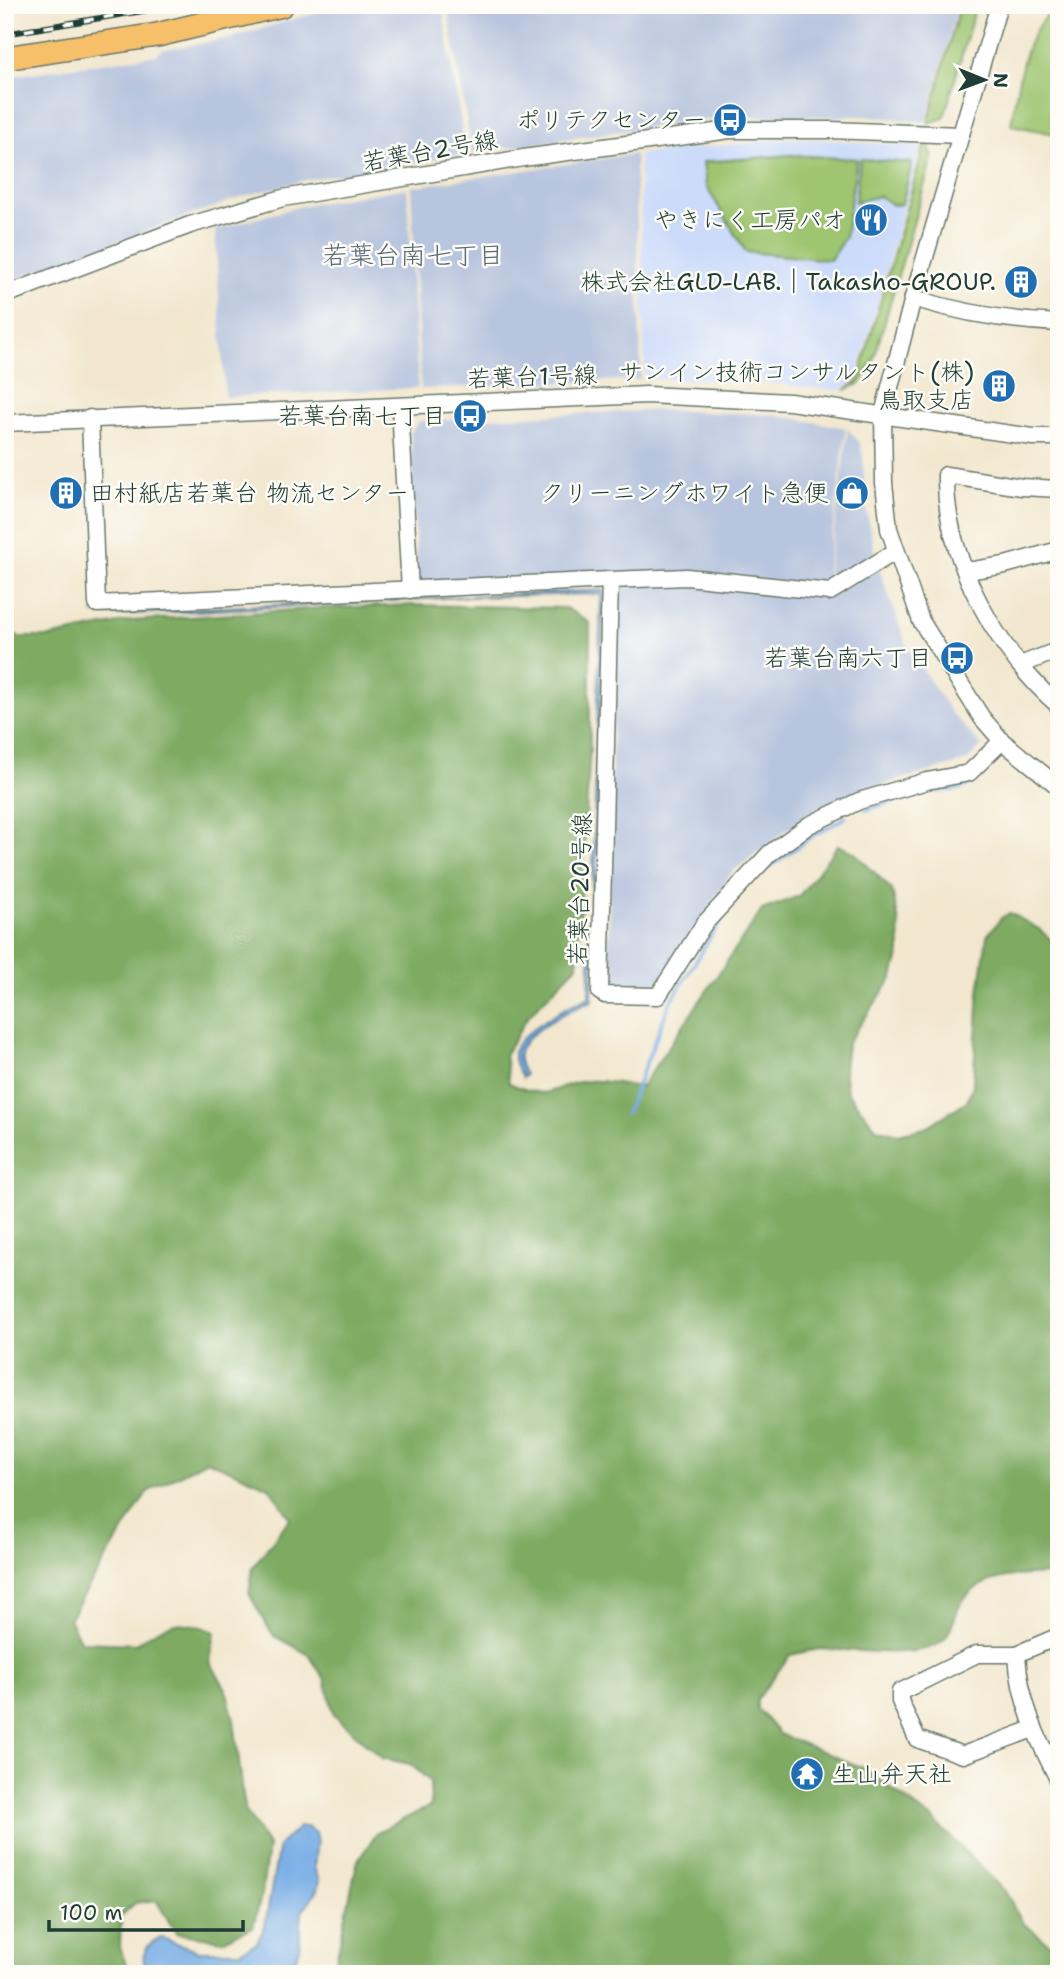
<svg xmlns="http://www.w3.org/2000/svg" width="1064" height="1979" font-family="'Shantell Sans','Klee One',sans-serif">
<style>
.built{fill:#ccdbfa}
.industrial{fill:#b8c5de}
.green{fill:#9ec570;stroke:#5e8152;stroke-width:2}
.forest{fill:#7eaa62;stroke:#4e744b;stroke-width:2}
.water{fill:#78ade6;stroke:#4c758d;stroke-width:2}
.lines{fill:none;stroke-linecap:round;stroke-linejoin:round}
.stream{stroke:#78ade6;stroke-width:3.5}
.minor-casing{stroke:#69786a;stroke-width:19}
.highway-casing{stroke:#69786a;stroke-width:26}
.minor{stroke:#fff;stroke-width:16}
.highway{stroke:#f6c06b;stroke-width:23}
.rail-casing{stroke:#1f3d34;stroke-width:6}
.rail{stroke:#fdfcf7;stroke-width:3.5;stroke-dasharray:10;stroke-linecap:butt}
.labels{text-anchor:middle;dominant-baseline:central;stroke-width:5;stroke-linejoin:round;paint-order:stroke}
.poi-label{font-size:24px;fill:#1f3d34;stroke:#fdfcf7;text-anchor:end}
.street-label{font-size:24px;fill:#1f3d34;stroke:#fdfcf7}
.neighbourhood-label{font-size:26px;fill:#586978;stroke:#fdfcf7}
</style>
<rect width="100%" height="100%" fill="#fdfcf7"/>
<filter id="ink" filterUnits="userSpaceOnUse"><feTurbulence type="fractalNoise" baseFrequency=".0143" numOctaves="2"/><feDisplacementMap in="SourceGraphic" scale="14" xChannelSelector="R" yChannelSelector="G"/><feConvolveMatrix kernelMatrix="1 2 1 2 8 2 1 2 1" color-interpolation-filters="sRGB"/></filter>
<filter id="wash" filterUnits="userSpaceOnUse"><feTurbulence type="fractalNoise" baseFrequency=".00686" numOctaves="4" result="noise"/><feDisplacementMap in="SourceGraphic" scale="28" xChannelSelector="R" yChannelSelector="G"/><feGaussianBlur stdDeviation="1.57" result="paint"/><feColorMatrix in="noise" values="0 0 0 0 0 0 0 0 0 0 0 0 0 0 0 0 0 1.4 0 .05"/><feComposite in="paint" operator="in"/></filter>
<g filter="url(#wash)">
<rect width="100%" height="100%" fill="#f2e7ce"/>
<!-- built -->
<path class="built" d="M795 138 921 146 856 380 842 390H826L749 380 645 379 639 154Z"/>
<!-- industrial -->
<g class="industrial">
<path d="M342 5H442L466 154 304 180 241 197 5 282V77L156 55 162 50 231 38Z"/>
<path d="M447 5H958L926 122 867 116 741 117 676 123 472 153Z"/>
<path d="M635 154 641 379 421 389 411 187Z"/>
<path d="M407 188 418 388 225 397 215 230 301 206Z"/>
<path d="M661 410 776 415 846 428 825 588 773 581 426 584 417 577 411 432 419 421Z"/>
<path d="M848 429 859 442 863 456 865 503 876 560 826 589Z"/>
<path d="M879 569 908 648 953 715 982 746 967 761 853 793 823 806 791 826 732 872 654 988 608 989 615 594 622 584 679 583 826 597Z"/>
</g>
<!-- green -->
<g class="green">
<path d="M960 5H976L944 118 928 123Z"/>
<path d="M1059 5V135L1011 125C1018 85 1022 29 1059 5Z"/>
<path d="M924 146 929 147 933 155 873 362 861 383 845 390 858 381Z"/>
<path d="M791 155 857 159 845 237 830 260 746 252 706 186 703 162Z"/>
<path d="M860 159 912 163 902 204 893 205 879 196 855 202Z"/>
</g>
<!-- forest -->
<path class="forest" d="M414 605 566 608 590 623V748L577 966 528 1016 505 1055 509 1083C556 1104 547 1085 587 1081 603 1079 624 1085 641 1087L762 910 799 896 838 845 854 852 892 890 899 922 900 952 893 977 847 1044 844 1069 847 1092 876 1128 898 1134 925 1128 967 1101 973 1085 979 991 987 936 1001 918 1010 913 1039 929 1059 947V1574C1026 1575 979 1572 960 1605 954 1617 951 1635 940 1643 912 1660 854 1649 822 1649 811 1650 800 1653 790 1655L757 1700V1708L779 1734 863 1768 931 1818 1005 1891 1023 1923 1059 1951V1974H333L357 1863 377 1832 431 1806 430 1781 410 1764 382 1758 334 1715 325 1679 308 1654 274 1636 263 1619 249 1593 253 1567 290 1518 269 1487 207 1460 147 1492 69 1619 81 1642 136 1644C166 1622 180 1617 215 1632L210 1662 226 1689 234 1720 245 1810 268 1846 262 1893 253 1927 223 1940 176 1933 156 1900 135 1903 121 1916 120 1947 129 1974H5V629L19 637H49L129 621 323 608Z"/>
<!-- water -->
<g class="water">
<path d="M604 590 592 1001C573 1008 528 1030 520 1050 516 1058 521 1068 525 1075L522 1078C517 1069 513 1061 514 1052 518 1033 571 1003 589 998L601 594 463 597 118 615 92 613Z"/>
<path d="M299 1827H307L315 1833 317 1841 314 1867 319 1881 317 1890 302 1912 299 1948 291 1974H146C142 1957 142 1944 162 1938L199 1951H241L257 1943 265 1926 279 1845Z"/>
</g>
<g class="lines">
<!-- stream -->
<g class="stream">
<path d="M866 810 914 794 959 789 971 784"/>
<path d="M760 874 811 837 846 817"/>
<path d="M626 1114 669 1005 727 910"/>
</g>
</g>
</g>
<g filter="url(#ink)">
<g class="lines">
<!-- minor casing -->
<g class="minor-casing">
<g id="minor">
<path d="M999 5 913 298 883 414 884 483 889 529 921 621 982 718 1002 741 1059 787"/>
<path d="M5 295 190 225 283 198 523 158 730 130H830L961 135"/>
<path d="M913 298C961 313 1008 321 1059 323"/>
<path d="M400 406 410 590"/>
<path d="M90 418 97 604 610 580"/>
<path d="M5 423 647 395 790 402 1033 437H1059"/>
<path d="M1059 489 1022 487 946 475C944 558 998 653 1059 706"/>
<path d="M896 551 830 592 687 577 610 580 600 992 605 995 658 996 704 924 770 853 809 825 859 801 927 781 969 773 1002 741"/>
<path d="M967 571 1005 565 1059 550"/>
<path d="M1020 665 1059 650"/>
<path d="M1059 1636 1017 1654C1019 1701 1038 1740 1059 1781"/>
<path d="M1017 1654H977L900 1692V1701L917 1739 963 1755 1033 1729"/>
</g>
</g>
<!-- highway casing -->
<g class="highway-casing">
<path id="highway" d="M5 58 157 35 282 5"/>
</g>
<!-- minor -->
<use href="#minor" class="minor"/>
<!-- highway -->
<use href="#highway" class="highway"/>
<!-- rail casing -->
<g class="rail-casing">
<path id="rail" d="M5 34 178 5"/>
</g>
<!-- rail -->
<use href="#rail" class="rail"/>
</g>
</g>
<!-- icons -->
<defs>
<g id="bus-disc" transform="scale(1.75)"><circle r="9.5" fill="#1f6fb2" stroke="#fdfcf7"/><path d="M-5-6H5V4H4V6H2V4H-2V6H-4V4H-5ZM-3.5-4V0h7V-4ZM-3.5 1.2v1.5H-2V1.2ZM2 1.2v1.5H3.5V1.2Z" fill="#fff"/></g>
<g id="restaurant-disc" transform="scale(1.75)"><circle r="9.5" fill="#1f6fb2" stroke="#fdfcf7"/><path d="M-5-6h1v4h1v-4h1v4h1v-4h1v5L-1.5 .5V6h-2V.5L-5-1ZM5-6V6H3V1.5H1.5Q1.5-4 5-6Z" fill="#fff"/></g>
<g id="building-disc" transform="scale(1.75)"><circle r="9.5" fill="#1f6fb2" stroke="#fdfcf7"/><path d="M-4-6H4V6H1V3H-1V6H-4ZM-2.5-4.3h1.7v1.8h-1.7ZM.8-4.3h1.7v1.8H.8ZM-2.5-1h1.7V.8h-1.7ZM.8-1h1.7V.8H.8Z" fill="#fff"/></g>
<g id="shop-disc" transform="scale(1.75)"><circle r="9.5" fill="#1f6fb2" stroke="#fdfcf7"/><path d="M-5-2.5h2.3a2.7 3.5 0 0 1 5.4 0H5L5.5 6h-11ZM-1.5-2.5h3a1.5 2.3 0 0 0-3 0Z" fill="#fff"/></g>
<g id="temple-disc" transform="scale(1.75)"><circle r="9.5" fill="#1f6fb2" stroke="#fdfcf7"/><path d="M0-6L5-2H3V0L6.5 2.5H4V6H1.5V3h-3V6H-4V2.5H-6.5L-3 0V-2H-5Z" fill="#fff"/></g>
</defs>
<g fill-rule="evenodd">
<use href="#bus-disc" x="730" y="120"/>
<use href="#restaurant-disc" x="871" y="220"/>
<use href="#building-disc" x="1021" y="282"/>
<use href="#building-disc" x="999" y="386"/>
<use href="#bus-disc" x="470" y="416"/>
<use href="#building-disc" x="66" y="493"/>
<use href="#shop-disc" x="852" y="493"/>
<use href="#bus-disc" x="957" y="658"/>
<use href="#temple-disc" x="807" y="1774"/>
</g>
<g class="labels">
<!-- poi labels -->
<g class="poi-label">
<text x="706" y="120">ポリテクセンター</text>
<text x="846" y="220">やきにく工房パオ</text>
<text x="996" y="282">株式会社GLD-LAB.｜Takasho-GROUP.</text>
<text x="974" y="372">サンイン技術コンサルタント(株)<tspan x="974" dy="28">鳥取支店</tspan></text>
<text x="446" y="416">若葉台南七丁目</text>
<text x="90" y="493" text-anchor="start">田村紙店若葉台 物流センター</text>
<text x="828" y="493">クリーニングホワイト急便</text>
<text x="932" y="658">若葉台南六丁目</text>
<text x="832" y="1774" text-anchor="start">生山弁天社</text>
</g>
<!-- street labels -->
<g class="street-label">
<text transform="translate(430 151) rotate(-10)">若葉台2号線</text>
<text transform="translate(532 377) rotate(-2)">若葉台1号線</text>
<text transform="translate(580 889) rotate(-88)">若葉台20号線</text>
</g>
<!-- neighbourhood labels -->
<g class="neighbourhood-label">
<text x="413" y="254">若葉台南七丁目</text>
</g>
</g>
<!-- margin -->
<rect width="1064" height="1979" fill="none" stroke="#fdfcf7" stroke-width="28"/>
<!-- north arrow -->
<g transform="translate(984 80) rotate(91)" stroke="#fdfcf7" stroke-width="5" paint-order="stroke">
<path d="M0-5L12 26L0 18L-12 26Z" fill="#1f3d34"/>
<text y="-10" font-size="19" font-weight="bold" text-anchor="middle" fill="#1f3d34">N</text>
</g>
<!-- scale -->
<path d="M49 1920v10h194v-10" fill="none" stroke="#1f3d34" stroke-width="3.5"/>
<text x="60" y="1920" font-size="21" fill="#1f3d34" stroke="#fdfcf7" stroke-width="5" paint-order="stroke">100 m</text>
</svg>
